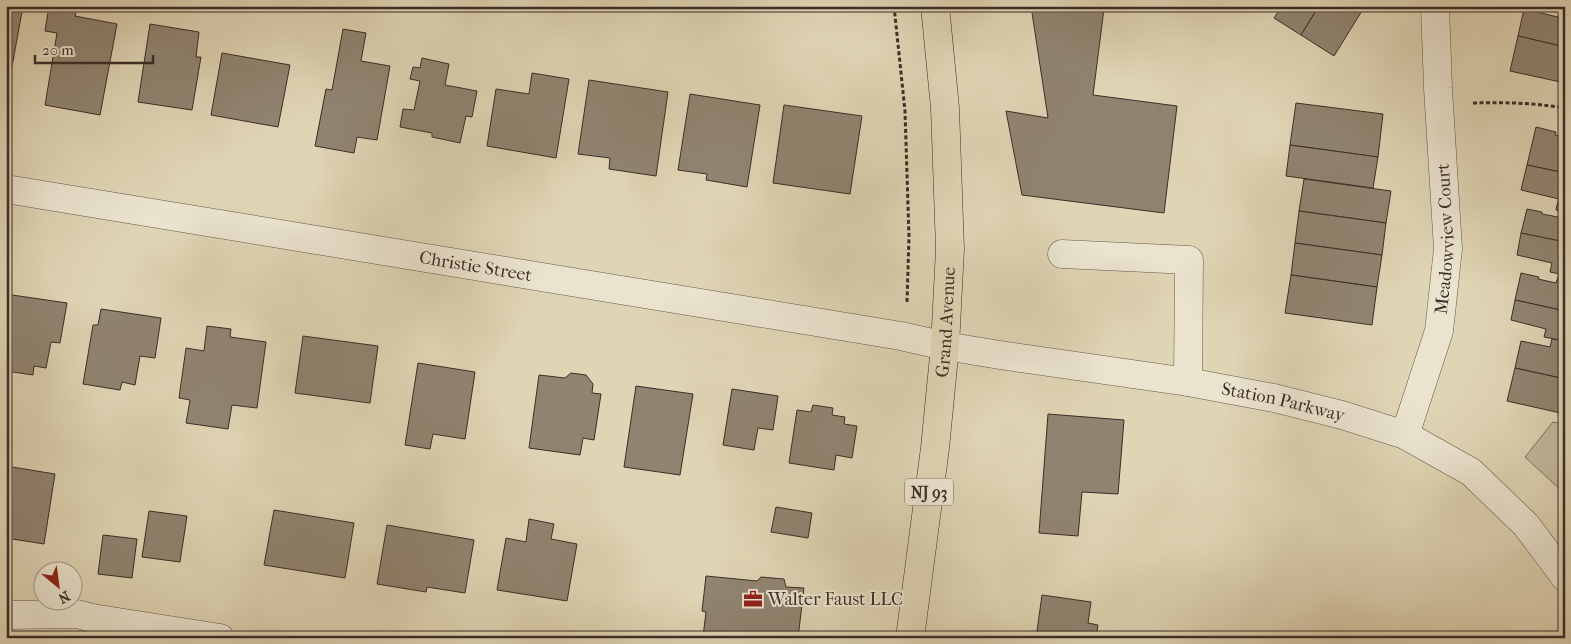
<svg xmlns="http://www.w3.org/2000/svg" width="1571" height="644" font-family="'IM FELL French Canon',serif">
<style>
.green{fill:#c3b89c;stroke:#7f7262}
.building{fill:#908471;stroke:#3b2d28}
.lines{fill:none;stroke-linecap:round;stroke-linejoin:round}
.minor-casing{stroke:#64574b;stroke-width:29}
.major-casing{stroke:#3b2d28;stroke-width:29}
.path{stroke:#3b2d28;stroke-width:3;stroke-dasharray:4 2.5;stroke-linecap:butt}
.minor{stroke:#eae3ce;stroke-width:28}
.major{stroke:#dfd4b4;stroke-width:28}
.labels{text-anchor:middle;dominant-baseline:central;stroke-width:4;stroke-linejoin:round;paint-order:stroke}
.shield{fill:#eae3ce;stroke:#70645a;stroke-width:1}
.shield-label{font-size:16px;font-weight:bold;fill:#3b2d28}
.street-label{font-size:18px;fill:#3b2d28;stroke:#eae3ce}
.poi-label{font-size:18px;fill:#3b2d28;stroke:#eae3ce;text-anchor:start}
</style>
<rect width="100%" height="100%" fill="#dfd4b4"/>
<filter id="stains"><feTurbulence type="fractalNoise" baseFrequency=".004" numOctaves="4"/><feColorMatrix values="0 0 0 0 .2 0 0 0 0 .09 0 0 0 0 .02 0 0 0 .5 -.17"/></filter>
<radialGradient id="worn" r=".72"><stop offset=".6" stop-color="#630" stop-opacity="0"/><stop offset="1" stop-color="#630" stop-opacity=".3"/></radialGradient>
<!-- green -->
<path class="green" d="M1553 422 1565 424V494L1525 457Z"/>
<!-- building -->
<g class="building">
<path d="M6 6H23L6 100Z"/>
<path d="M49 6 77 8 75 16 117 24 100 115 45 105 57 33 45 31Z"/>
<path d="M1031 6H1079L1104 9 1093 95 1177 106 1164 213 1022 195 1006 111 1048 118Z"/>
<path d="M1269 6H1282L1278 12Z"/>
<path d="M1282 6H1319L1301 35 1274 18Z"/>
<path d="M1319 6H1365L1334 56 1301 35Z"/>
<path d="M1547 6H1565V10Z"/>
<path d="M1524 9 1562 18 1565 10V47L1518 36Z"/>
<path d="M150 24 199 32 196 57H201L192 110 138 102Z"/>
<path d="M343 29 366 33 361 61 390 66 377 140 357 137 354 153 315 146 326 89 332 90Z"/>
<path d="M1518 36 1565 47V83L1510 71Z"/>
<path d="M222 53 290 65 278 127 211 115Z"/>
<path d="M422 58 449 64 445 85 477 91 472 117 466 116 460 143 432 137V133L400 127 403 109 414 110 420 81 410 79 413 67 420 68Z"/>
<path d="M532 73 569 79 556 158 487 146 496 89 529 94Z"/>
<path d="M589 80 668 92 656 176 609 169 610 158 578 154Z"/>
<path d="M690 94 760 105 747 187 706 180 707 174 678 170Z"/>
<path d="M1296 103 1383 114 1378 157 1290 145Z"/>
<path d="M784 105 862 116 850 194 773 183Z"/>
<path d="M1536 127 1556 132 1555 135 1565 137V173L1527 165Z"/>
<path d="M1290 145 1378 157 1373 188 1286 176Z"/>
<path d="M1527 165 1565 173V207L1557 205 1559 199 1521 190Z"/>
<path d="M1304 179 1391 191 1386 223 1299 211Z"/>
<path d="M1557 205 1565 207V212L1556 210Z"/>
<path d="M1527 209 1542 212V214L1563 218 1565 212V242L1521 233Z"/>
<path d="M1299 211 1386 223 1382 255 1295 243Z"/>
<path d="M1521 233 1565 242V275L1550 272 1552 263 1517 255Z"/>
<path d="M1295 243 1382 255 1377 287 1291 275Z"/>
<path d="M1521 273 1539 277 1538 279 1556 283 1559 274 1565 275V311L1515 300Z"/>
<path d="M1291 275 1377 287 1372 325 1285 313Z"/>
<path d="M12 295 67 303 60 343 51 342 46 368 34 366 33 375 6 371V334Z"/>
<path d="M1515 300 1565 311V341L1544 337 1546 329 1511 320Z"/>
<path d="M101 309 161 318 155 358 140 356 135 385 122 382 120 390 83 384 93 325H98Z"/>
<path d="M207 326 231 329 230 337 266 342 257 408 232 405 228 429 186 423 190 400 179 398 186 348 204 351Z"/>
<path d="M303 336 378 346 370 403 295 393Z"/>
<path d="M1552 339 1565 341V379L1515 368 1521 341 1550 347Z"/>
<path d="M418 363 475 372 465 439 433 434 430 449 405 445Z"/>
<path d="M1515 368 1565 379V414L1507 401Z"/>
<path d="M571 373 586 375 593 384 592 393 601 394 594 440 583 438 580 455 529 448 539 375 565 378Z"/>
<path d="M636 386 693 394 680 475 624 467Z"/>
<path d="M732 389 778 396 773 430 758 428 754 450 723 445Z"/>
<path d="M813 405 833 408 832 415 845 417 844 424 857 426 852 458 836 455 834 470 789 463 797 410 811 412Z"/>
<path d="M1048 414 1124 420 1118 494 1082 492 1078 536 1039 533Z"/>
<path d="M6 466 55 474 44 544 6 538Z"/>
<path d="M776 507 812 513 808 538 771 532Z"/>
<path d="M274 510 354 523 345 578 264 565Z"/>
<path d="M149 511 187 516 180 562 142 557Z"/>
<path d="M529 519 554 524 551 539 577 544 567 601 497 590 506 538 526 542Z"/>
<path d="M387 525 474 540 465 593 427 587 426 592 377 584Z"/>
<path d="M103 535 137 539 132 578 98 574Z"/>
<path d="M706 576 757 581 761 577 784 579 786 587 804 588 798 638 703 637 706 612 702 611Z"/>
<path d="M1042 595 1091 602 1088 623 1098 625 1096 638H1036Z"/>
</g>
<g class="lines">
<!-- minor casing -->
<g class="minor-casing">
<g id="minor">
<path id="s1" d="M6 189 901 336 945 346 1000 355 1188 382 1274 398 1342 415 1405 435 1471 472 1526 525 1565 577"/>
<path d="M1062 254 1189 260 1188 382"/>
<path id="s2" d="M1405 435 1439 331 1448 249 1438 88 1435 6"/>
<path d="M6 615 77 614 92 618 105 628"/>
<path d="M92 618 220 638"/>
</g>
</g>
<!-- major casing -->
<g class="major-casing">
<g id="major">
<path id="s3" d="M910 638 935 448 945 346 950 249 945 108 935 6"/>
</g>
</g>
<!-- path -->
<g class="path">
<path d="M894 6 905 111 909 237 907 302"/>
<path d="M1473 103C1504 102 1534 103 1565 108"/>
</g>
<!-- minor -->
<use href="#minor" class="minor"/>
<!-- major -->
<use href="#major" class="major"/>
</g>
<!-- icons -->
<defs>
<g id="office-bare" transform="scale(1.5)"><path d="M-6-3h4V-5.5h4V-3h4V5H-6ZM-1-4.5V-3h2v-1.5ZM-6 0V1H6V0Z" fill="#8f2418" stroke="#eae3ce" stroke-width="2.5" paint-order="stroke"/></g>
</defs>
<g fill-rule="evenodd">
<use href="#office-bare" x="753" y="599"/>
</g>
<g class="labels">
<!-- shield labels -->
<rect class="shield" x="905" y="478.5" width="48" height="27" rx="4"/>
<g class="shield-label">
<text x="929" y="492">NJ 93</text>
</g>
<!-- street labels -->
<g class="street-label">
<text stroke="none"><textPath href="#s2" startOffset="202">Meadowview Court</textPath></text>
<text stroke="none"><textPath href="#s1" startOffset="476">Christie Street</textPath></text>
<text stroke="none"><textPath href="#s3" startOffset="318">Grand Avenue</textPath></text>
<text stroke="none"><textPath href="#s1" startOffset="1295">Station Parkway</textPath></text>
</g>
<!-- poi labels -->
<g class="poi-label">
<text x="768" y="599">Walter Faust LLC</text>
</g>
</g>
<!-- margin -->
<rect width="1571" height="644" fill="none" stroke="#dfd4b4" stroke-width="25"/>
<rect x="8" y="8" width="1556" height="629" fill="none" stroke="#3b2d28" stroke-width="2.5"/>
<rect x="12" y="12" width="1546" height="619" fill="none" stroke="#3b2d28"/>
<!-- north arrow -->
<g transform="translate(58 586) rotate(151)"><circle r="24" fill="#eae3ce" stroke="#a49a8c"/>
<path d="M0-4L9 19L0 12L-9 19Z" fill="#8f2418"/>
<text y="-8" font-size="14" font-weight="bold" text-anchor="middle" fill="#3b2d28">N</text>
</g>
<!-- scale -->
<path d="M35 55v8h118v-8" fill="none" stroke="#3b2d28" stroke-width="2.5"/>
<text x="42" y="55" font-size="15" fill="#3b2d28" stroke="#eae3ce" stroke-width="4" paint-order="stroke">20 m</text>
<rect width="100%" height="100%" filter="url(#stains)"/>
<rect width="100%" height="100%" fill="url(#worn)"/>
</svg>
